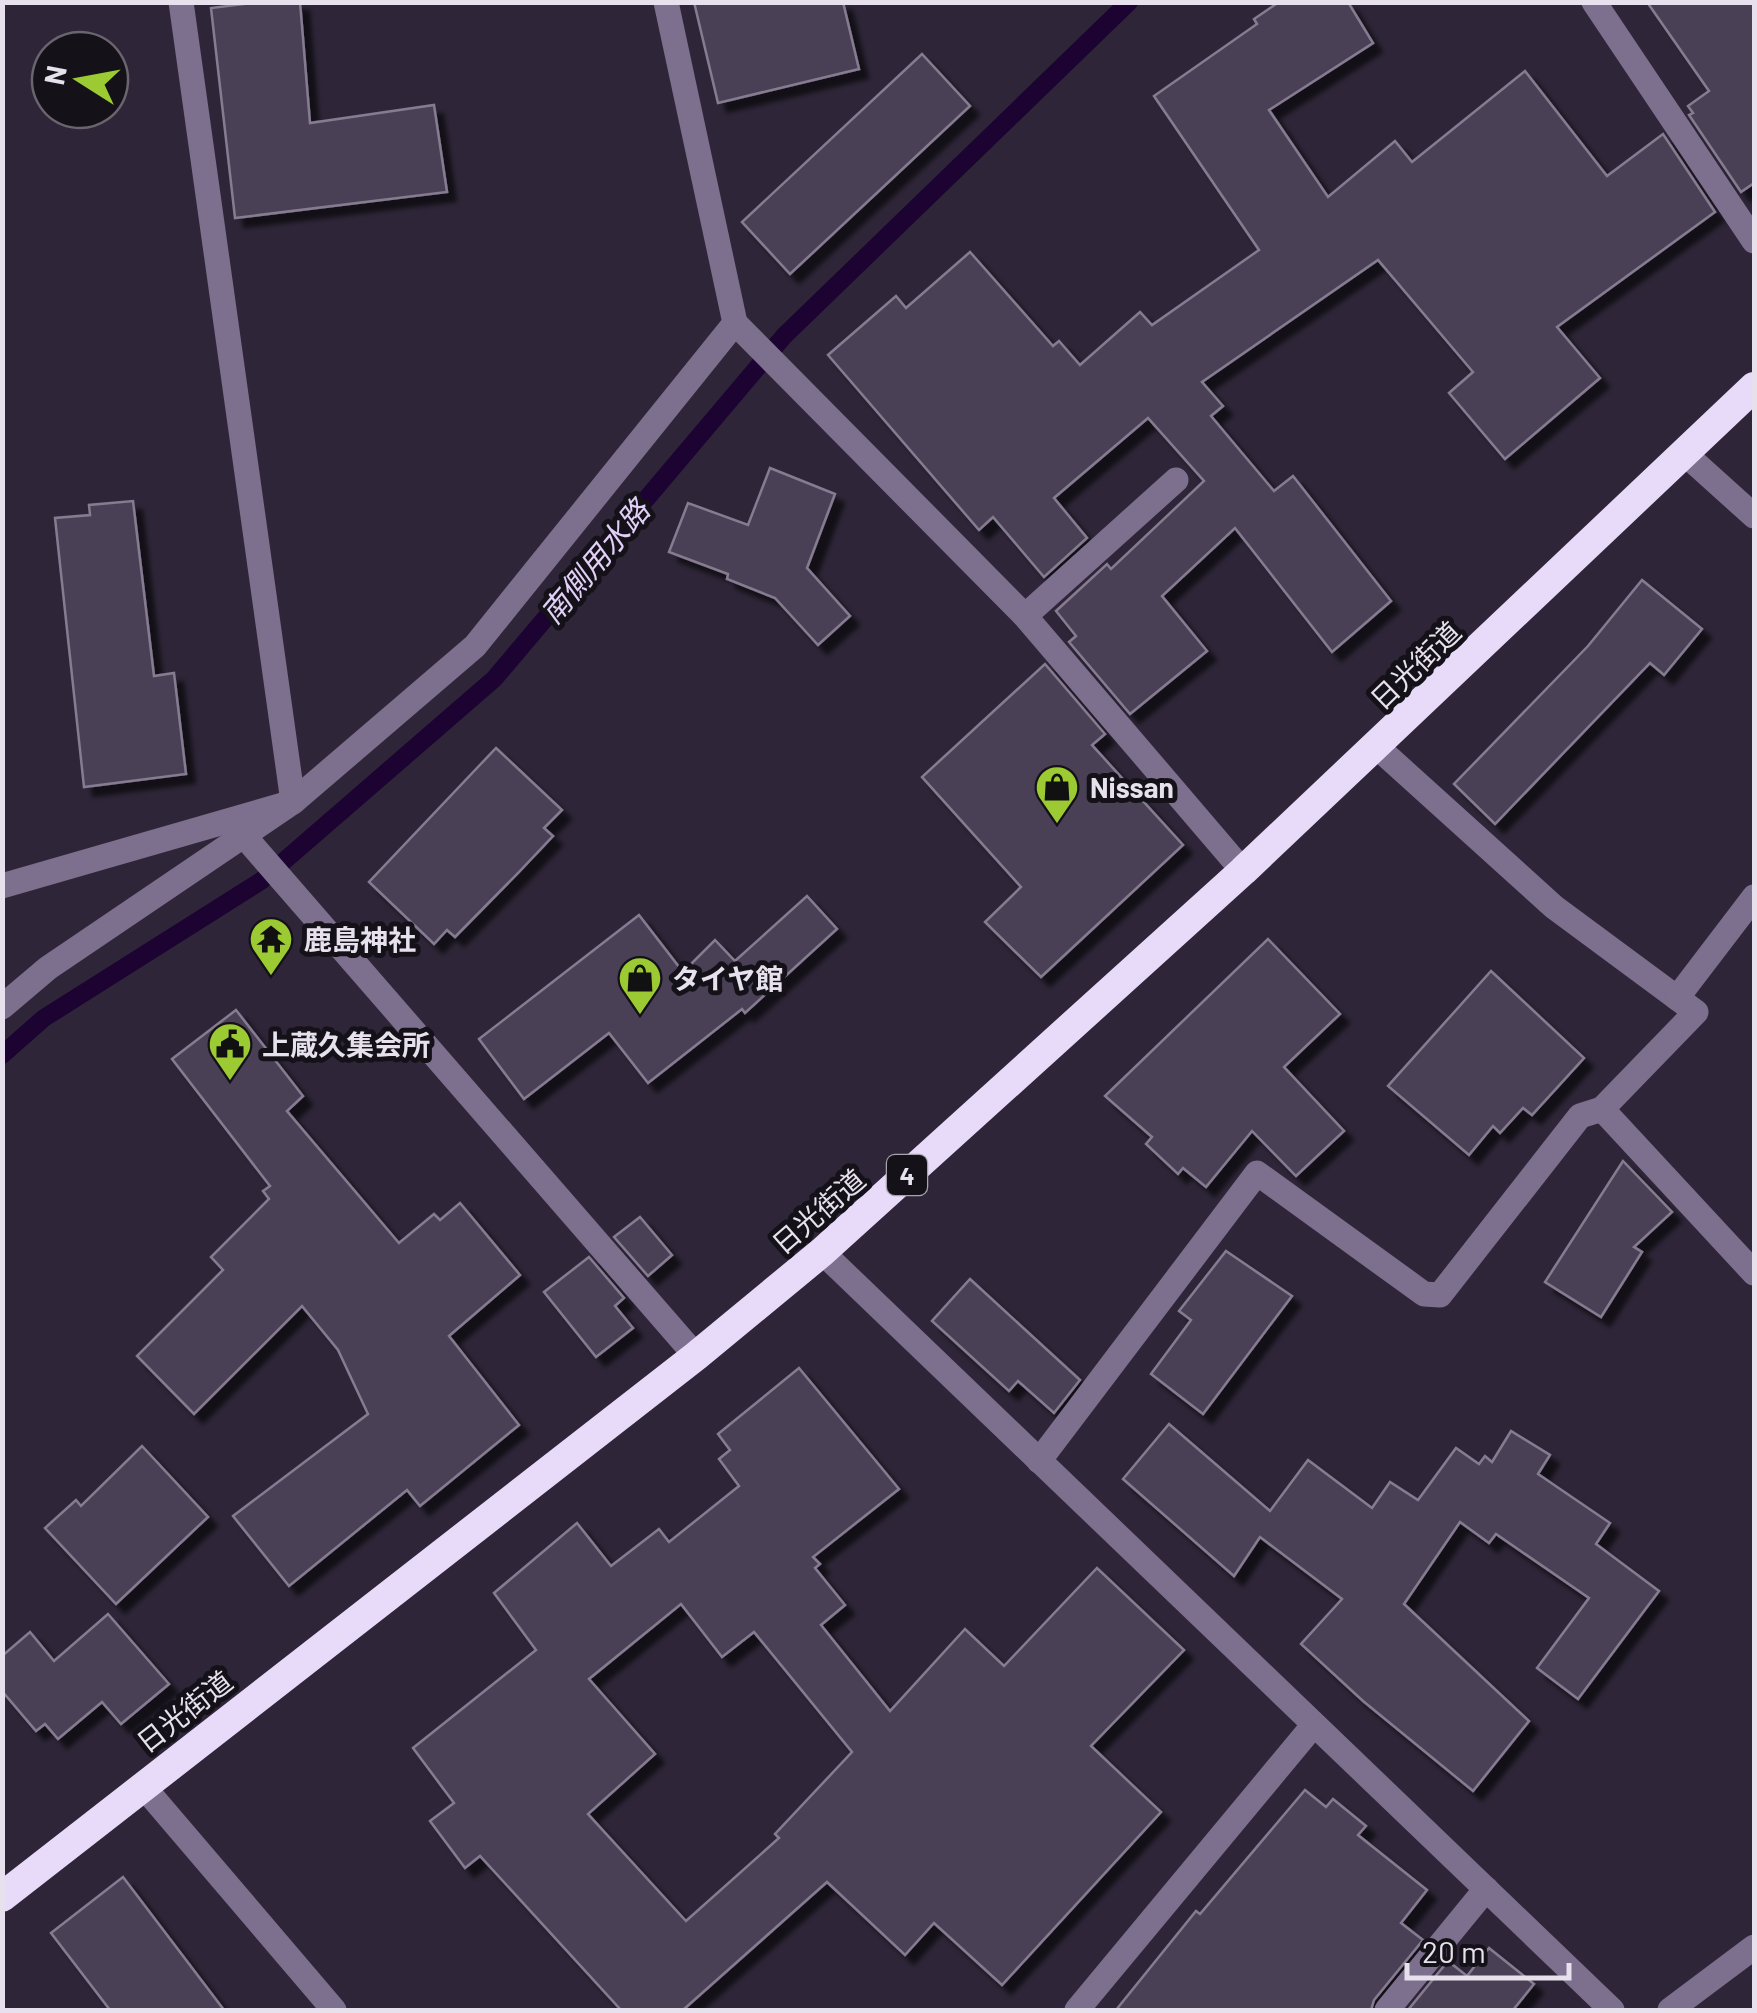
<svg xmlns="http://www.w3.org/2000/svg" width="1757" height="2013" font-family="Barlow,'Noto Sans JP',sans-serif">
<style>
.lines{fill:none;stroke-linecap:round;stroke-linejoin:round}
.stream{stroke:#1d0332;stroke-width:18}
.building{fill:#4a4155;stroke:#867c92;stroke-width:2.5;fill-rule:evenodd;filter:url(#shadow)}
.minor{stroke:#7d6f8e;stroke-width:25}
.highway{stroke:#e8daf9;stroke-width:30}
.labels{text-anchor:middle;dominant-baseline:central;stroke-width:10;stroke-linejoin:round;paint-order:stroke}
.shield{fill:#151119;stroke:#a7a3ad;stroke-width:2.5}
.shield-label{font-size:25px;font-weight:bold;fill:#e6e1ec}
.street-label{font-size:28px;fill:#e6e1ec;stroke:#151119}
.poi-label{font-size:28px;font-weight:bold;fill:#e6e1ec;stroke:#151119;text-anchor:start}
.water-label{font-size:30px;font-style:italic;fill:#e1d0f7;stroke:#151119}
</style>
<defs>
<filter id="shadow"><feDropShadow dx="9" dy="9" stdDeviation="2.5" flood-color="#0009"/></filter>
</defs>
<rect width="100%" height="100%" fill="#2e2638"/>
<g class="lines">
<!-- stream -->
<path class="stream" d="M2 1055 44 1018 261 881 494 679 784 336 1129 2"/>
</g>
<!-- building -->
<g class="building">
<path d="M260 2H300L310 123 434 105 447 192 235 218 211 8Z"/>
<path d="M694 2H843L859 69 718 103Z"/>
<path d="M1279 2H1348L1373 43 1269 110 1328 197 1395 141 1412 162 1525 71 1607 176 1663 134 1715 212 1557 327 1600 378 1505 459 1449 393 1473 372 1378 260 1202 382 1223 406 1211 416 1274 491 1293 476 1391 601 1332 652 1235 528 1162 596 1207 651 1130 714 1069 642 1076 636 1056 611 1107 564 1111 569 1204 481 1148 418 1054 498 1087 538 1044 577 993 517 979 530 828 355 896 296 906 308 970 252 1053 346 1059 341 1080 365 1140 312 1152 325 1259 250 1154 96 1257 24 1254 19Z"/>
<path d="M1647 2H1754V183L1741 192 1689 115 1693 113 1688 106 1709 91Z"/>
<path d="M922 54 970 106 790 274 742 222Z"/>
<path d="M770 468 835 494 807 568 850 616 818 645 775 598 727 579 728 574 669 552 688 503 748 525Z"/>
<path d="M133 501 154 676 174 673 186 774 84 787 55 518 90 515 89 505Z"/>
<path d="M1642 580 1702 629 1664 675 1650 663 1495 824 1454 784 1588 646Z"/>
<path d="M1045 664 1105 734 1092 745 1183 845 1041 977 985 922 1021 887 922 777Z"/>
<path d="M496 748 562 810 544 828 553 836 518 873 455 937 447 930 434 944 369 882Z"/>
<path d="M807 896 837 929 745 1013 742 1009 648 1083 609 1033 524 1099 479 1039 639 915 683 972 715 940 735 961Z"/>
<path d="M1268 939 1340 1014 1284 1067 1344 1131 1296 1176 1252 1131 1206 1187 1183 1168 1178 1174 1146 1144 1152 1137 1105 1096Z"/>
<path d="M1491 971 1584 1058 1532 1115 1523 1108 1500 1133 1493 1126 1469 1155 1388 1086Z"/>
<path d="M236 1010 303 1096 287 1111 399 1243 434 1214 440 1220 460 1203 520 1275 449 1336 519 1425 420 1506 407 1490 289 1586 233 1516 368 1414 338 1350 302 1306 194 1414 137 1356 223 1270 211 1257 269 1199 263 1191 270 1186 172 1059Z"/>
<path d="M1623 1161 1672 1212 1634 1247 1642 1252 1601 1317 1545 1282Z"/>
<path d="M640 1217 672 1255 648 1276 614 1237Z"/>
<path d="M1226 1251 1292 1296 1203 1414 1151 1374 1191 1320 1179 1311Z"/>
<path d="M589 1257 624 1298 615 1306 633 1328 596 1357 544 1292Z"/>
<path d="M970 1279 1080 1380 1054 1413 1018 1381 1009 1391 932 1321Z"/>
<path d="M799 1368 899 1489 813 1557 820 1564 815 1568 845 1605 821 1625 890 1711 965 1629 1004 1666 1097 1568 1184 1650 1091 1746 1161 1812 1002 1985 934 1923 905 1955 827 1882 683 2010H621L480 1856 465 1868 430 1821 454 1803 413 1748 536 1650 494 1593 577 1523 611 1566 659 1529 669 1542 739 1486 719 1459 730 1450 718 1434ZM681 1604 722 1657 754 1632 852 1752 775 1834 779 1838 686 1921 588 1814 655 1754 589 1679Z"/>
<path d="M1169 1424 1270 1511 1308 1460 1372 1508 1390 1482 1418 1500 1456 1448 1479 1464 1485 1456 1492 1462 1511 1431 1550 1455 1538 1474 1610 1523 1596 1544 1659 1591 1578 1699 1537 1668 1589 1598 1496 1534 1489 1543 1460 1522 1404 1604 1529 1721 1473 1791 1363 1701 1301 1644 1342 1599 1260 1537 1234 1576 1123 1479Z"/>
<path d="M142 1446 208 1517 116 1604 45 1528 76 1500 81 1506Z"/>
<path d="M108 1614 169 1684 121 1724 102 1702 58 1739 45 1724 36 1731 2 1691V1656L30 1632 54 1661Z"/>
<path d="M1305 1790 1326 1807 1333 1799 1366 1826 1358 1835 1427 1890 1401 1923 1423 1940 1374 2000 1371 2010H1116L1196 1911 1200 1914Z"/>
<path d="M123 1877 224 2010H110L51 1933Z"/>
<path d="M1489 1948 1534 1984 1513 2010H1408L1448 1961 1467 1976Z"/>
</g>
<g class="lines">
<!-- minor -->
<g class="minor">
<path d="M1594 2 1754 241"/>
<path d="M735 323 1025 616 1243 871"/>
<path d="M1684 453 1754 516"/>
<path d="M1025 616 1176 480"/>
<path d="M1377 747 1554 907 1696 1012 1602 1109 1754 1273"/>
<path d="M245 837 696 1356"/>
<path d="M2 886 293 802 475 646 735 323 666 2"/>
<path d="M1677 998 1754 897"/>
<path d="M2 1007 48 968 293 802 181 2"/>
<path d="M822 1252 1612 2010"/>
<path d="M1039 1461 1257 1173 1424 1294 1440 1295 1580 1116 1602 1109"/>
<path d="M142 1785 334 2010"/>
<path d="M1077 2010 1312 1727"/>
<path d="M1387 2010 1486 1889"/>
<path d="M1670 2010 1754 1947"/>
</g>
<!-- highway -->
<path class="highway" d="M2 1897 696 1356 822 1252 1243 871 1754 387"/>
</g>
<!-- icons -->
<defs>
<g id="shop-pin" transform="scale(2.25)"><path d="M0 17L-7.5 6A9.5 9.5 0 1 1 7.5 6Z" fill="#9cca32" stroke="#151119"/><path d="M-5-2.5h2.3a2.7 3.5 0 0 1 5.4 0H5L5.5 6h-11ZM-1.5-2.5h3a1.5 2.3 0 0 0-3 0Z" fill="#111"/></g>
<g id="temple-pin" transform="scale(2.25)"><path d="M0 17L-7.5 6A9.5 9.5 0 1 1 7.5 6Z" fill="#9cca32" stroke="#151119"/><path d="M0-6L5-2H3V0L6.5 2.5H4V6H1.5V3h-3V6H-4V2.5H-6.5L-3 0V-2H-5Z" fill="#111"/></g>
<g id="civic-pin" transform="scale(2.25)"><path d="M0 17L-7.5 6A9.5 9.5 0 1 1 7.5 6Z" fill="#9cca32" stroke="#151119"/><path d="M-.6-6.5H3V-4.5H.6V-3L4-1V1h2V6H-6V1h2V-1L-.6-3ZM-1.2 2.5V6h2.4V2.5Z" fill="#111"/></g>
</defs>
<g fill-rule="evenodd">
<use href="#shop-pin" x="1057" y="787"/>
<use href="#temple-pin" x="271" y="939"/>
<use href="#shop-pin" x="640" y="978"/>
<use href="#civic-pin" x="230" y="1044"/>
</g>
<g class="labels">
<!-- shield labels -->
<rect class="shield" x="887" y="1155" width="40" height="40" rx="8"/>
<g class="shield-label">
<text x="907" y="1175">4</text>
</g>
<!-- street labels -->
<g class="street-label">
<text transform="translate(1415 665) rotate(-44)">日光街道</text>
<text transform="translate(818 1211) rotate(-41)">日光街道</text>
<text transform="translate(184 1711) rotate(-38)">日光街道</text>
</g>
<!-- poi labels -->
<g class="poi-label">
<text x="1090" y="787">Nissan</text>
<text x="304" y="939">鹿島神社</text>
<text x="672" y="978">タイヤ館</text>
<text x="262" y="1044">上蔵久集会所</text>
</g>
<!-- water labels -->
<g class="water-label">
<text transform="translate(594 561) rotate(-50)">南側用水路</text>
</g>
</g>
<!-- border -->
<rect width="1757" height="2013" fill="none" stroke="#e6e1ec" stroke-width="10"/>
<!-- north arrow -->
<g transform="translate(80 80) rotate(281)"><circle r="48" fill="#151119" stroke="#69646d" stroke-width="2.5"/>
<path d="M0-8L18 38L0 25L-18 38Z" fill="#9cca32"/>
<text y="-15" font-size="28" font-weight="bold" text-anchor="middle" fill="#e6e1ec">N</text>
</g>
<!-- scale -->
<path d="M1407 1963v15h162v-15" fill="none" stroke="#e6e1ec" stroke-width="5"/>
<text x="1422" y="1963" font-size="30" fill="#e6e1ec" stroke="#151119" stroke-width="8" paint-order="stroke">20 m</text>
</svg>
